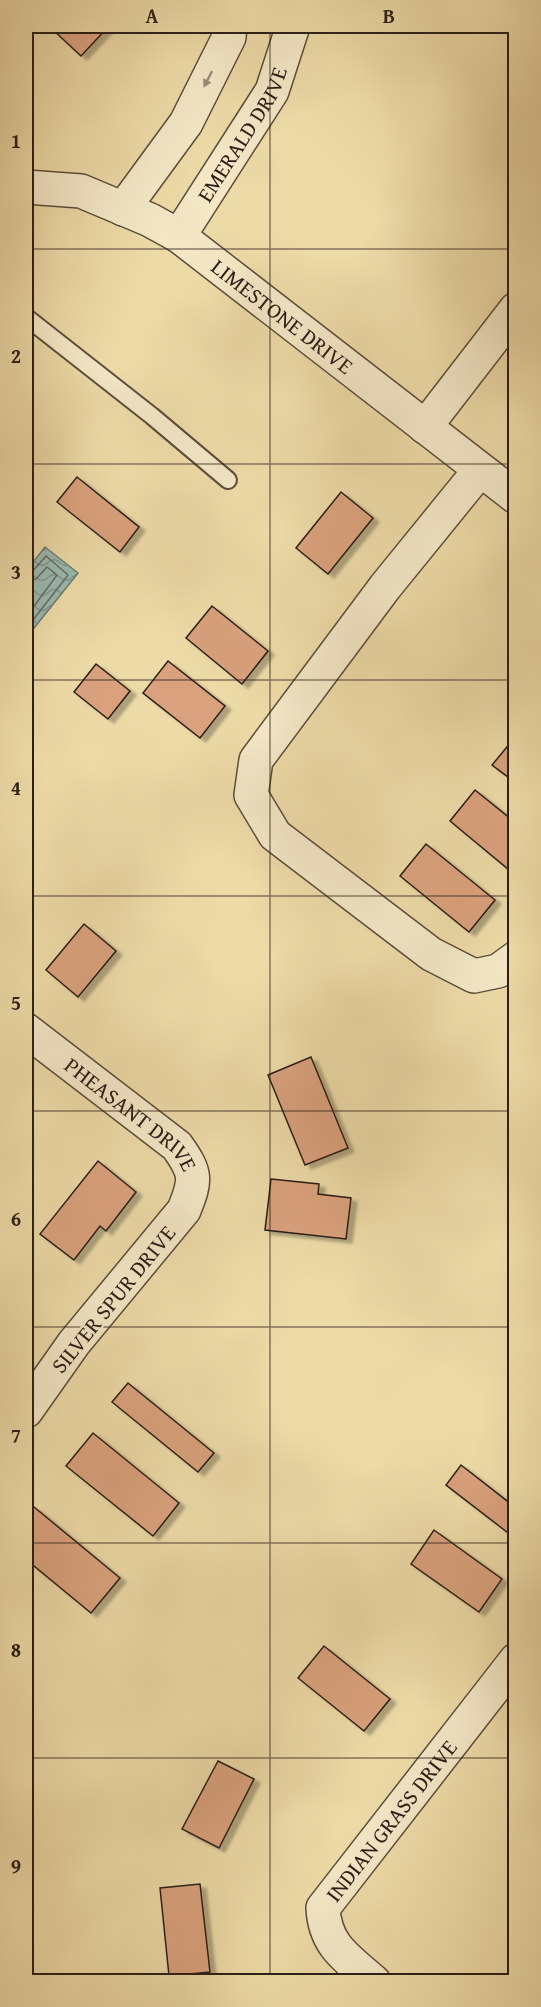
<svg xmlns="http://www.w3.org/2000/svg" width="541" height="2007" font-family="'Gentium Book Plus',serif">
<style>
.water{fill:url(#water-waves);stroke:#6e7b73;stroke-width:1.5}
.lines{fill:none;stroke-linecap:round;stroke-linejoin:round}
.shore{stroke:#626c64;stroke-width:1.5}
.building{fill:#d9a17d;stroke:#2b1e17;stroke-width:1.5;filter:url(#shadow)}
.service-casing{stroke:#5b4d3b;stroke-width:20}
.minor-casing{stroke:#5b4d3b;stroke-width:36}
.service{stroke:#f3e7c6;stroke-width:16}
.minor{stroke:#f3e7c6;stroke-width:33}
.oneway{fill:#998d77}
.grid{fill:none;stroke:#2b1e17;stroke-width:1.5;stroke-opacity:0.55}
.labels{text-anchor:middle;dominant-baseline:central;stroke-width:4.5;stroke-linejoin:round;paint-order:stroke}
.street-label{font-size:22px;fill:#2b1e17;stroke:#f3e7c6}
.neatline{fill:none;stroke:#2b1e17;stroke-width:2}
.grid-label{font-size:20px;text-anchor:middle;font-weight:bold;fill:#2b1e17}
</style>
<defs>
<pattern id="water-waves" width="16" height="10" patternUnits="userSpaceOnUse" patternTransform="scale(1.5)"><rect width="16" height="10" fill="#9ab9b0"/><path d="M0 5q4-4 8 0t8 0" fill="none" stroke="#7e968e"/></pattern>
<filter id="shadow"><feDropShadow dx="6" dy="4" stdDeviation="1.5" flood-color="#0004"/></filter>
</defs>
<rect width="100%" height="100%" fill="#ecdaa7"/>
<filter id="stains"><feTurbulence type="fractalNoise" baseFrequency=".00333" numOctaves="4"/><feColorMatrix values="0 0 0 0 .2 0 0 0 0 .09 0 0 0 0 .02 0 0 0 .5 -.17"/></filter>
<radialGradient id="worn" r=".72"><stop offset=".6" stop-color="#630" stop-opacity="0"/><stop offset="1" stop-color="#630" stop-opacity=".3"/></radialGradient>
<!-- water -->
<path class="water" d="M45 547 78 573 26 638V571Z"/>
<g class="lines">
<!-- shore -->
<g class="shore">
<path d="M26 574 32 572 46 556 68 575 26 629"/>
<path d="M26 581 36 579 47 567 57 575 26 617"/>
</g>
</g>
<!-- building -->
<g class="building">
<path d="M53 26H109L81 56 51 28Z"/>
<path d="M77 477 139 527 120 552 57 502Z"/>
<path d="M341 492 373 518 328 574 296 548Z"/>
<path d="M212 606 268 651 242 684 186 638Z"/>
<path d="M168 661 225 706 200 738 143 693Z"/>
<path d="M96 664 130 691 108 719 74 692Z"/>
<path d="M516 736V783L492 765Z"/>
<path d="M475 790 516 823V872L514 874 450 821Z"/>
<path d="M426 844 495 900 469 932 400 876Z"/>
<path d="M84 924 116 951 78 997 46 970Z"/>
<path d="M311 1057 348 1148 305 1165 268 1075Z"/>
<path d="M98 1161 136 1192 106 1231 100 1226 74 1260 40 1234Z"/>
<path d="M271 1179 319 1184 318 1194 351 1198 346 1239 265 1230Z"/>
<path d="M128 1383 214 1453 198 1472 112 1402Z"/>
<path d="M93 1433 179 1503 153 1536 66 1466Z"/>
<path d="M461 1465 516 1508V1539L446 1485Z"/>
<path d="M34 1507 120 1578 91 1613 28 1561 30 1558 26 1554V1517Z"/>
<path d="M434 1530 502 1579 479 1612 411 1564Z"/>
<path d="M324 1646 390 1699 364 1731 298 1678Z"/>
<path d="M218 1761 254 1779 219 1848 182 1829Z"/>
<path d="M200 1884 210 1972 169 1976 160 1888Z"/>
</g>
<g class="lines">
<!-- service casing -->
<g class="service-casing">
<path id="service" d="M26 317 152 416 228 480"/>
</g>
<!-- minor casing -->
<g class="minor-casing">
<g id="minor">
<path id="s1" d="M26 187 81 191 150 220 179 236 516 497"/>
<path d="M123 209 186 123 229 37 230 26"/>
<path id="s2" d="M179 236 272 91 293 26"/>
<path d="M425 427 516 309"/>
<path d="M480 470 385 587 256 760 251 795 275 835 431 954 474 976 498 971 516 958"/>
<path id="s3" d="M26 1030 177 1146C197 1174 196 1180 184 1210L74 1343 26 1411"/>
<path id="s4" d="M374 1982C347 1958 325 1946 323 1908L516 1660"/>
</g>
</g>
<!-- service -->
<use href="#service" class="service"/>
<!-- minor -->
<use href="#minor" class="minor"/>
</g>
<!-- one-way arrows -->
<defs><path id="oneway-solid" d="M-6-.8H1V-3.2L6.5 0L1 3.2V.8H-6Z" transform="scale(1.5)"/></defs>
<use class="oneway" href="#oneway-solid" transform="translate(208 79) rotate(117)"/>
<!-- grid -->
<path class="grid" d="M270 26V1982M26 249H516M26 464H516M26 680H516M26 896H516M26 1111H516M26 1327H516M26 1543H516M26 1758H516"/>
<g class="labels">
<!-- street labels -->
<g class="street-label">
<text stroke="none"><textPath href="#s2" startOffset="120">EMERALD DRIVE</textPath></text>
<text stroke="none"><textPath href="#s1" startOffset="294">LIMESTONE DRIVE</textPath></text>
<text stroke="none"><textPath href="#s3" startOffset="135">PHEASANT DRIVE</textPath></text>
<text transform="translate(113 1299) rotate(-51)">SILVER SPUR DRIVE</text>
<text stroke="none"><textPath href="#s4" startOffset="204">INDIAN GRASS DRIVE</textPath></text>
</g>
</g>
<!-- margin -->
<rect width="541" height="2007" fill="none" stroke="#ecdaa7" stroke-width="66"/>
<rect x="33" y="33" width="475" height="1941" class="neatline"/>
<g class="grid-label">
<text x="152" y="23">A</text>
<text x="389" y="23">B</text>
<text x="16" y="148">1</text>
<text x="16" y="363">2</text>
<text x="16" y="579">3</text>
<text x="16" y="795">4</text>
<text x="16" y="1010">5</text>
<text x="16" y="1226">6</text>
<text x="16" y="1442">7</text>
<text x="16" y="1657">8</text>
<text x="16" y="1873">9</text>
</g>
<rect width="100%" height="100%" filter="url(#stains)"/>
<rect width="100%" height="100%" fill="url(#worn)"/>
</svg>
